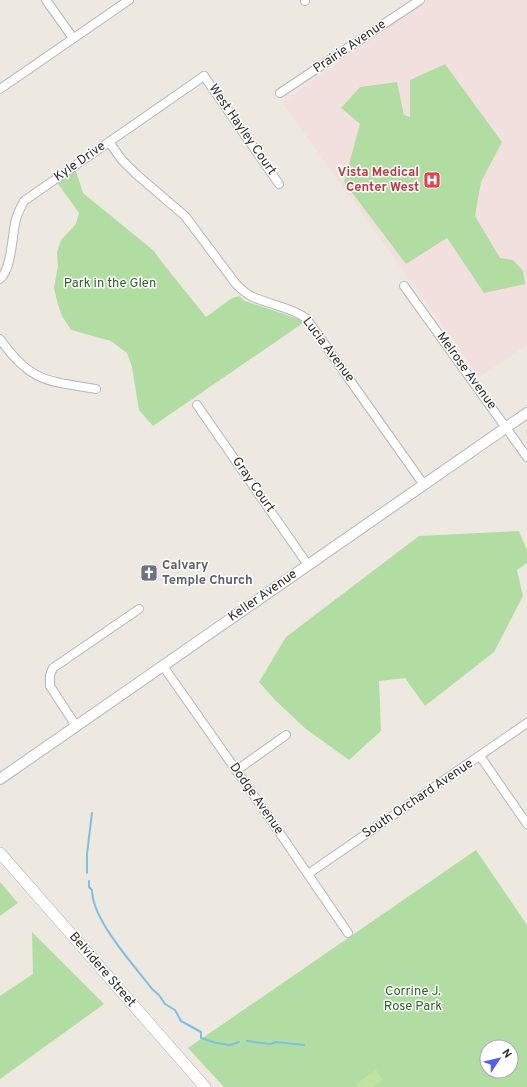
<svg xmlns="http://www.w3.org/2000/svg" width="527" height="1087" font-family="Overpass,sans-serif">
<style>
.medical{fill:#f2e0df}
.green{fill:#b1dda3;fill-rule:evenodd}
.pitch{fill:#c0e3a0}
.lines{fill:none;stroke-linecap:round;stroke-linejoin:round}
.stream{stroke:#7ebfe4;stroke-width:2}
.minor-casing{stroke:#b4b5bf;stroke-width:10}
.tertiary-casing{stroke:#b4b5bf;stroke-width:12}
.secondary-casing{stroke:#b4b5bf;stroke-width:12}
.minor{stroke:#fff;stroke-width:8}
.tertiary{stroke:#fff;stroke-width:10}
.secondary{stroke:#fff;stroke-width:11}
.labels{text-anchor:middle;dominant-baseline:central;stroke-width:3;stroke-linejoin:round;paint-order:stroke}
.street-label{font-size:13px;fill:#2d2d2d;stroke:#fff}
.health-label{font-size:13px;font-weight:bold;fill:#be3a42;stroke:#fff;text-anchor:end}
.park-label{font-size:13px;fill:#296422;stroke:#fff}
.worship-label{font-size:13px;font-weight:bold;fill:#5b616d;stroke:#fff;text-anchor:start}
</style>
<rect width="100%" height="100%" fill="#ede9e0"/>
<!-- medical -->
<path class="medical" d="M427 0H527V345L479 377 282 102Z"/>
<!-- green -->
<g class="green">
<path d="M445 64 502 142 481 182 475 216 500 258 513 260 523 271 525 284 484 293 447 238 406 264 344 182 360 124 341 108 360 87 397 82 404 115 410 117V80Z"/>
<path d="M75 168 83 193 154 251 161 261 206 317 232 298 239 296 245 301 299 319 303 323 153 426 139 410 132 367 127 353 111 341 71 330 62 316 58 305 54 288 58 266 57 252 61 240 76 224 79 213 56 181Z"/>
<path d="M519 531 527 550V563L517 570 523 596 494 652 425 706 405 678 379 681 381 731 349 760 306 729 275 700 259 682 286 637 419 536Z"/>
<path d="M476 850 527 925V1087H224L188 1048ZM487 1047H511V1071H487Z"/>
<path d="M0 882 18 903 0 916Z"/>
<path d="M32 932 104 1004 0 1079V996L33 974Z"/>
</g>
<!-- pitch -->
<path class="pitch" d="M376 1070 383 1080 372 1087H358L356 1084Z"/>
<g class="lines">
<!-- stream -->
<g class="stream">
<path d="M87 873V854L92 813"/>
<path d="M89 881V887L92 890C92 920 134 965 152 989L159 995 165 1004 175 1010 181 1021 201 1032V1038L216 1043 230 1045 239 1042"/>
<path d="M247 1041 270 1044 276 1042 304 1045"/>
</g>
<!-- minor casing -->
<g class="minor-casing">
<g id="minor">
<path d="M46 0 73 38"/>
<path d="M305 0V1"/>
<path d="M204 76 279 184"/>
<path d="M0 89 129 0"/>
<path d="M280 93 420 0"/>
<path d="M109 142 122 160 136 174 185 216 236 284C241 289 247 295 253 297 271 305 290 307 306 318L424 485"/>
<path d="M0 279C12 269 12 234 16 219 18 212 21 207 24 201L204 76"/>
<path d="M404 286 527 457"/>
<path d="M0 339C30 382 47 381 96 389"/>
<path d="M197 405 308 565"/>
<path d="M163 666 262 807 348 933"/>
<path d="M76 726 50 686V675L53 668 139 609"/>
<path d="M480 756 527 824"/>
<path d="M237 770 286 735"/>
<path d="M308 874 527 723"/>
</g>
</g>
<!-- tertiary casing -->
<g class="tertiary-casing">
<path id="tertiary" d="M0 779 527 413"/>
</g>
<!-- secondary casing -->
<g class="secondary-casing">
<path id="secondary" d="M0 853 205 1087"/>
</g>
<!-- minor -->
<use href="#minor" class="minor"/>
<!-- tertiary -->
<use href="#tertiary" class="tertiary"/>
<!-- secondary -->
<use href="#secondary" class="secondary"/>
</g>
<!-- icons -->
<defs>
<g id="hospital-square" transform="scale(0.9)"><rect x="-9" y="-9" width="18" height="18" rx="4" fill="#e0444e" stroke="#fff"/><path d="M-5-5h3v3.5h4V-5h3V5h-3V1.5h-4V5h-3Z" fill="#fff"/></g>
<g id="church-square" transform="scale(0.9)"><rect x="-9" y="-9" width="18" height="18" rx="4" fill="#6b7280" stroke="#fff"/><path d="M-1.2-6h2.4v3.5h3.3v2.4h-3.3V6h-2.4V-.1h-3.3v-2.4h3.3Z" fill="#fff"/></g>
</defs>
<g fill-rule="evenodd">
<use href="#hospital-square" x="432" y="180"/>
<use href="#church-square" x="149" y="573"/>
</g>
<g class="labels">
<!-- street labels -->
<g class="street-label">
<text transform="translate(350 47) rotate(-34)">Prairie Avenue</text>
<text transform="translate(242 130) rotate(55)">West Hayley Court</text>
<text transform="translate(80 162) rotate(-35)">Kyle Drive</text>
<text transform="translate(328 350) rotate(53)">Lucia Avenue</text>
<text transform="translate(466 371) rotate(54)">Melrose Avenue</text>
<text transform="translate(253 485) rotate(55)">Gray Court</text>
<text transform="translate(263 596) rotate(-35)">Keller Avenue</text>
<text transform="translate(256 799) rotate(55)">Dodge Avenue</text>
<text transform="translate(418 799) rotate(-34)">South Orchard Avenue</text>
<text transform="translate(102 970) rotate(49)">Belvidere Street</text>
</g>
<!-- health labels -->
<g class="health-label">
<text x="419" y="173">Vista Medical<tspan x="419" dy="15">Center West</tspan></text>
</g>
<!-- park labels -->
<g class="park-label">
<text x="110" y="284">Park in the Glen</text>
<text x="413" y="992">Corrine J.<tspan x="413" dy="15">Rose Park</tspan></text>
</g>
<!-- worship labels -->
<g class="worship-label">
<text x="162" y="566">Calvary<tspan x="162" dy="15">Temple Church</tspan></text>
</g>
</g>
<!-- north arrow -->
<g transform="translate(499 1059) rotate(55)"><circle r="19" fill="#ffffff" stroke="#ababab"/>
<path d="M0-3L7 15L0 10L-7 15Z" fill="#515fe9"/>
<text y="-6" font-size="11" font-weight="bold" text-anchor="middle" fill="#2d2d2d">N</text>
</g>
</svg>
